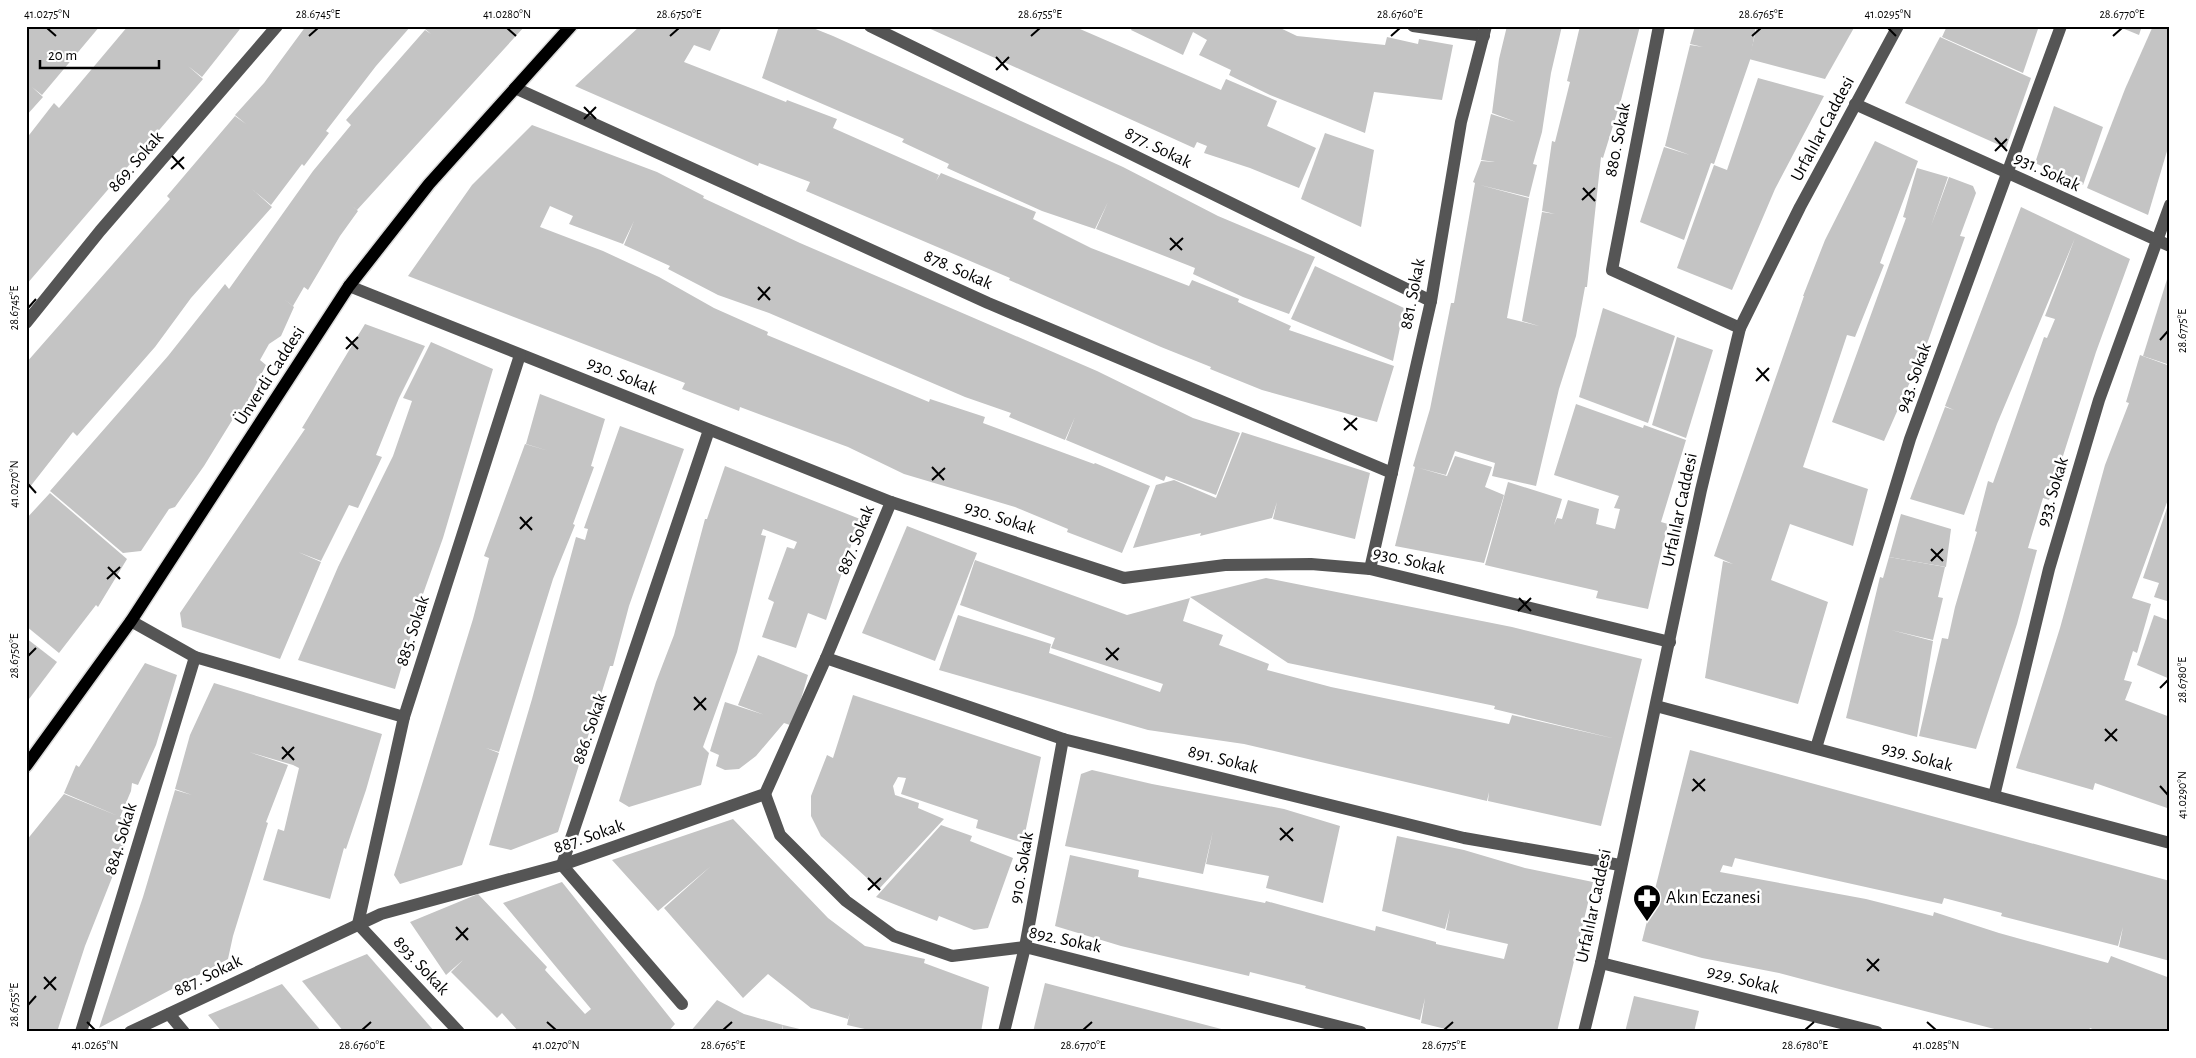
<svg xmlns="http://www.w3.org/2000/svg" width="2196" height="1058" font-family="'Alegreya Sans',sans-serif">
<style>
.building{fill:#c4c4c4}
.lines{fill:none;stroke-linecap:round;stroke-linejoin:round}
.major-casing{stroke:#dbdbdb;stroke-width:15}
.minor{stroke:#555;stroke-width:12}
.major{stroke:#000;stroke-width:12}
.ticks{fill:none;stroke:#000;stroke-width:2}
.labels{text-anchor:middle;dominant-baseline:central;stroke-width:5;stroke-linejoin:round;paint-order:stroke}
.street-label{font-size:18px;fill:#000;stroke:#fff}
.poi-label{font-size:18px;fill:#000;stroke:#fff;text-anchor:start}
.neatline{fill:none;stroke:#000;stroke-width:2}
.ticks-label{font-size:12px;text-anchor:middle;fill:#000}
</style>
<rect width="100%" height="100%" fill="#fff"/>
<!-- building -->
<g class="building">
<path d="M26 26H100L42 95 32 87 43 97 26 116Z"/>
<path d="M128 26H237L240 29 202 77 188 66 203 79 26 285V139L54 103 59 108Z"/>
<path d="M306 26H411L376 66 326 131 329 133 304 166 302 164 271 205 252 189 272 207 191 298 155 347 77 436 73 432 26 492V363L170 199 167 196 235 116 246 124 235 115 264 83Z"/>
<path d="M427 26H525L357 210 351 205 358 211 340 236 308 290 304 287 293 306 284 299 294 307 281 336 269 344 260 360 266 365 242 412 235 413 230 410 236 414 204 466 175 507 169 509 141 551 123 553 50 491 168 356 225 284 229 289 313 171 351 125 346 120 425 30 431 34 425 29Z"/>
<path d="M640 26H722L710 51 694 45 684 62 786 102 787 100 837 119 833 128 939 175 936 181 941 173 1036 212 1033 219 1091 248 1189 286 1192 280 1239 299 1238 302 1291 326 1289 330 1394 366 1377 422 1262 390 1210 369 1211 367 1161 347 1009 280 1010 278 806 191 810 182 759 163 758 166 575 86Z"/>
<path d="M779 26H808L833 36 1123 167 1218 216 1315 257 1289 314 1243 297 1193 274 1195 268 1096 229 1108 202 1095 229 1042 211 947 168 949 164 902 142 904 139 762 78Z"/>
<path d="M924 26H1073L1221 90 1226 79 1277 101 1267 126 1316 148 1299 188 1250 168 1204 153 1207 146 1197 142 1194 148Z"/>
<path d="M1133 26H1276L1297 36 1385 45 1387 37 1418 44 1419 39 1453 45 1442 100 1374 92 1365 133 1270 95 1229 75 1231 70 1199 55 1207 40 1193 32 1183 55 1131 30Z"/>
<path d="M1507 26H1562L1551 73 1542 132 1533 164 1537 165 1529 197 1480 185 1529 198 1507 318 1539 326 1522 321 1542 212 1555 214 1542 211 1552 141 1555 142 1570 82 1567 81 1580 26H1640L1621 100 1603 158 1601 157 1587 287H1585L1576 336 1559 389 1536 486 1492 476 1495 463 1455 451 1446 475 1419 468 1447 476 1455 456 1492 467 1485 487 1504 495 1484 563 1395 546 1415 467 1413 466 1430 409 1451 303H1454L1475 183 1473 182 1481 161 1495 162 1481 160 1491 114 1516 122 1492 113 1499 59Z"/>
<path d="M1695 26H1756L1750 60 1714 164 1711 163 1684 240 1640 222 1664 147 1690 155 1665 146 1690 45 1703 47 1690 44Z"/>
<path d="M1757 26H1855L1825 79 1749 59Z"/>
<path d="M1947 26H2039L2023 73 1942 37Z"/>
<path d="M2117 26H2142L2139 35Z"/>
<path d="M2153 26H2170V141L2148 215 2087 188 2125 89Z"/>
<path d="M1940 37 2031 78 2006 148 1905 103Z"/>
<path d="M1758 78 1824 96 1775 189 1732 290 1677 268 1714 165 1727 170Z"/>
<path d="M2054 106 2103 127 2083 185 2035 163Z"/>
<path d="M532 125 657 172 704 196 703 198 800 243 1097 371 1193 418 1240 433 1216 495 1166 476 1164 481 1066 440 1075 417 1065 440 1009 417 1011 413 965 397 769 313 718 295 668 269 670 266 624 245 634 221 623 244 569 224 573 216 550 206 540 227 603 251 659 277 714 308 768 332 767 335 929 402 930 399 985 417 983 423 1094 464 1095 463 1150 486 1122 553 1067 532 1068 529 1015 507 904 474 848 447 740 407 739 411 682 389 685 383 408 276 472 185Z"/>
<path d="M1325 133 1374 150 1361 227 1301 199Z"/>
<path d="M1875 141 1918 161 1880 263 1884 265 1855 337 1847 335 1803 467 1868 489 1853 546 1790 524 1771 580 1828 602 1798 704 1705 678 1723 561 1733 564 1714 556 1804 296H1803L1825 240Z"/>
<path d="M1917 168 1948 177 1931 226 1949 177 1973 186 1976 193 1960 236 1965 237 1928 341 1884 441 1832 422 1906 218 1903 217Z"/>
<path d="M2021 207 2130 259 2096 352 2049 500 2043 498 2028 548 2037 550 2017 624 1976 749 1919 736 1942 638 1948 639 1955 607 1977 532 1975 531 1988 481 1993 483 2044 337 2047 338 2055 319 2045 316 2075 238 1997 424 1964 515 1910 499 1945 407 1954 410 1945 406Z"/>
<path d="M1315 266 1404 308 1393 361 1291 319Z"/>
<path d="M2169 273H2170V365L2143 356Z"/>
<path d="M1603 308 1675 336 1648 423 1579 397Z"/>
<path d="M365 324 425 346 399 398 376 455 382 457 358 508 349 505 321 561 298 552 321 562 280 659 182 627 180 613 305 429 302 428Z"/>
<path d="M1677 337 1713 350 1686 438 1652 425Z"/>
<path d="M431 342 493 369 443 538 423 594 395 689 298 660 338 567 393 456 412 401 403 398Z"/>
<path d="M2140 355 2170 366V494L2132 598 2151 604 2137 653 2133 651 2124 680 2132 682 2125 700 2170 717V809L2095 783 2093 790 2016 768 2060 628 2105 465 2129 403 2126 402Z"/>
<path d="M540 394 605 419 591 466 594 467 573 524 575 525 553 579 499 752 486 748 499 753 462 865 400 884 394 875 473 619 489 558 484 556 525 444 549 451 526 444Z"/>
<path d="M1576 404 1643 428 1644 425 1686 440 1661 522 1668 524 1648 609 1596 598 1598 591 1485 565 1508 482 1562 499 1554 525 1557 518 1562 519 1568 500 1599 509 1596 524 1615 529 1620 509 1614 508 1619 496 1554 475Z"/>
<path d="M620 426 684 449 629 606 613 666H610L558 832 511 850 489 845 532 699 576 537 585 540 588 529 584 528Z"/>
<path d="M1242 432 1370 473 1355 539 1273 519 1277 502 1272 518 1200 536 1201 533 1133 548 1156 485 1174 480 1216 498Z"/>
<path d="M725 466 860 519 826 620 808 613 796 648 762 637 774 602 768 599 787 547 794 549 797 542 763 529 761 535 766 536 737 652 703 747 709 753 701 785 629 807 619 801 656 682 674 635 705 519H707Z"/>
<path d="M50 493 127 559 98 607 96 605 59 653 26 626V519Z"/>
<path d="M2169 502H2170V602L2154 597 2159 583 2143 578Z"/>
<path d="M1901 514 1951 529 1946 567 1889 557Z"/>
<path d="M907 526 977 553 935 661 862 633Z"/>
<path d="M1889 557 1945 567 1938 597 1943 598 1933 640 1891 630 1933 641 1917 737 1846 718 1880 577 1883 578Z"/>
<path d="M975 560 1127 615 1190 598 1183 621 1223 635 1219 645 1269 664 1267 670 1331 687 1509 724 1512 715 1616 739 1494 709 1495 706 1288 663 1190 597 1266 578 1512 627 1642 659 1601 826 1488 801 1489 792 1487 801 1244 744 1148 730 939 670 958 615 1051 644 1049 653 1160 692 1163 684 1051 648 1055 638 960 605Z"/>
<path d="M2154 615 2170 621V679L2137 665Z"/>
<path d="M26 638 57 662 26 703Z"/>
<path d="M758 655 808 675 793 726 784 723 756 756 739 769 725 770 716 766 719 755 710 751 725 702 765 715 738 705Z"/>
<path d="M145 663 177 675 156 745 138 785 132 783 131 791 120 817 134 822 85 946 57 1032H26V841L64 794 118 816 64 793 76 765 79 767Z"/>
<path d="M214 683 382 734 366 790 346 849 344 848 330 899 263 880 278 829 284 831 299 768 293 765 249 752 288 765 266 822 268 823 233 936 228 959 99 1028 143 897 175 790 192 795 175 789 190 735Z"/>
<path d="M853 695 1041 757 1023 843 976 828 978 820 901 794 906 778 898 777 893 786 895 795 919 803 918 808 944 819 879 889 821 836 811 816V796L827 755 833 758Z"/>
<path d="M1690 750 2170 881V961L2119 947 2123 927 2118 946 2001 916 2002 913 1944 898 1942 904 1735 858 1732 867 1723 865 1720 872 1866 899 1933 916 1934 912 1999 933 2108 963 2111 956 2170 978V1032H2100L2090 1028 2088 1032H2006L1843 990 1845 980 1843 990 1779 973 1702 958 1642 941Z"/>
<path d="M1092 770 1152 784 1284 809 1340 826 1323 903 1266 888 1269 876 1206 864 1213 831 1203 874 1065 846 1081 774Z"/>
<path d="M733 819 828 918 865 946 925 959 924 963 989 987 981 1032H878L847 1025 850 1012 848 1019 811 1008 768 974 743 998 664 908 711 866 658 911 612 860Z"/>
<path d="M941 825 972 836 970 841 1013 858 988 928 974 930 939 916 937 921 876 897Z"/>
<path d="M1397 836 1464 850 1525 868 1593 882 1557 1032H1458L1421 1023 1425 998 1420 1020 1305 988 1306 986 1250 972 1249 976 1121 946 1055 926 1070 855 1139 870 1138 877 1265 903 1266 901 1375 931 1376 926 1436 942V944L1504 959 1508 944 1446 930 1450 909 1445 929 1382 911Z"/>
<path d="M562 882 675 1024 668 1032H519L502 1013 497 1018 451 972 463 960 446 975 410 922 478 894 547 967 545 970 585 1014 591 1009 503 903Z"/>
<path d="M367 954 435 1032H344L302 981Z"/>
<path d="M1045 983 1229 1031V1032H1033Z"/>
<path d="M282 984 322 1032H222L208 1015Z"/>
<path d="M1634 996 1699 1011 1694 1032H1625Z"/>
<path d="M717 1000 744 1014 783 1025 781 1032H690Z"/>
<path d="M783 1025 808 1031V1032H782Z"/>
</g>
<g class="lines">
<!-- major casing -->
<g class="major-casing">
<path id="major" d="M26 766 131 621 349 286 429 184 571 26"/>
</g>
<!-- minor -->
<g class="minor">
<path d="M870 26 1431 301"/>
<path d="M1413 26 1484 36"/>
<path d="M1659 26 1612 270 1740 328"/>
<path d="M515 88 988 303 1392 473"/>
<path d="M1855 104 2170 246"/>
<path d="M349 286 891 502 1124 578 1225 565 1311 564 1370 569 1670 642"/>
<path d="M26 323 100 231 277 26"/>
<path d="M1370 569 1431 301 1461 122 1486 26"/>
<path d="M131 621 195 657 404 717"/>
<path d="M826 658 1063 739 1464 838 1620 865"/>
<path d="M1656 706 2170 843"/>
<path d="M1816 748 1910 439 2061 26"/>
<path d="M765 794 780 835 846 901 894 936 952 956 1025 947 1361 1032"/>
<path d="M1994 796 2049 569 2099 400 2170 205"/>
<path d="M1601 963 1877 1032"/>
<path d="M682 1004 562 865 709 430"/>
<path d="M169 1014 184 1032"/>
<path d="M81 1032 195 657"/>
<path d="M130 1032 381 914 562 865 765 794 826 658 891 502"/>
<path d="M459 1032 358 924 404 717 520 355"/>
<path d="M1004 1032 1025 947 1063 739"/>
<path d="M1584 1032 1601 963 1701 490 1740 328 1800 207 1898 26"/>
</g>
<!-- major -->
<use href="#major" class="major"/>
</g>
<!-- ticks -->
<path class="ticks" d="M47 28 56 36M507 28 516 36M1888 28 1896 36M309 36 318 28M670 36 679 28M1031 36 1040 28M1391 36 1400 28M1752 36 1761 28M2113 36 2122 28M996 57 1008 70M996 70 1009 57M584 107 596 119M584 119 596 107M1995 138 2007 151M1995 151 2007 139M172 156 184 169M171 169 184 157M1583 188 1595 201M1582 200 1595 188M1170 238 1182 250M1170 250 1183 238M758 287 770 300M758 300 770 287M28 308 36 299M346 337 358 349M2160 340 2168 331M346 349 358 337M1757 368 1769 381M1756 381 1769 368M1344 418 1357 430M1344 430 1357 418M932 467 944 480M932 480 945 468M28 484 36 493M520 517 532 530M520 529 532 517M1931 549 1943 561M1931 561 1943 549M108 567 120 579M107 579 120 567M1519 598 1531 611M1518 611 1531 598M1106 648 1118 660M28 656 36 648M1106 660 1119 648M2160 688 2168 680M694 697 706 710M694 710 706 698M2105 729 2117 741M2105 741 2117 729M282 747 294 760M282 759 294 747M1693 779 1705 791M2160 786 2168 795M1692 791 1705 779M1280 828 1293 841M1280 840 1293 828M868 878 880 890M868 890 881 878M456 927 468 940M456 940 468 928M1867 959 1879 971M1867 971 1879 959M44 977 56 990M44 989 56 977M28 1005 36 996M87 1022 95 1030M547 1022 556 1030M1927 1022 1936 1030M362 1030 371 1022M723 1030 732 1022M1083 1030 1092 1022M1444 1030 1453 1022M1805 1030 1814 1022"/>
<!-- icons -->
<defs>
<g id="pharmacy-pin" transform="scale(1.4375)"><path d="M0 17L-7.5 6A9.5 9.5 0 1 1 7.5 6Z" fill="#000" stroke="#fff"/><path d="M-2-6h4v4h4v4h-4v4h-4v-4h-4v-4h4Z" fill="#fff"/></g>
</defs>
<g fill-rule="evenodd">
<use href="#pharmacy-pin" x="1647" y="898"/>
</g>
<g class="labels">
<!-- street labels -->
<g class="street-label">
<text transform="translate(1823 129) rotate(-62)">Urfalılar Caddesi</text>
<text transform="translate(1618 140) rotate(-79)">880. Sokak</text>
<text transform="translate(1158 148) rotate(26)">877. Sokak</text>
<text transform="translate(136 162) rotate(-49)">869. Sokak</text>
<text transform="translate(2047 172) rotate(25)">931. Sokak</text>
<text transform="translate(958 270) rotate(24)">878. Sokak</text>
<text transform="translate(1413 294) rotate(-79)">881. Sokak</text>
<text transform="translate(270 376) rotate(-57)">Ünverdi Caddesi</text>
<text transform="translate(622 376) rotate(22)">930. Sokak</text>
<text transform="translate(1914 378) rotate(-70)">943. Sokak</text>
<text transform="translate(2053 492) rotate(-73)">933. Sokak</text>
<text transform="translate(1680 510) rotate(-78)">Urfalılar Caddesi</text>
<text transform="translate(1000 518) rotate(18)">930. Sokak</text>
<text transform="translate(856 540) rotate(-68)">887. Sokak</text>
<text transform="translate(1409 561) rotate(13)">930. Sokak</text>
<text transform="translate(413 631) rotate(-72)">885. Sokak</text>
<text transform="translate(590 729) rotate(-71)">886. Sokak</text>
<text transform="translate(1917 757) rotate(15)">939. Sokak</text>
<text transform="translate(1223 760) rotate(14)">891. Sokak</text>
<text transform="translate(589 837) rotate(-19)">887. Sokak</text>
<text transform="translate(121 839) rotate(-73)">884. Sokak</text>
<text transform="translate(1022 868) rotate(-80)">910. Sokak</text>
<text transform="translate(1594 906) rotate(-78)">Urfalılar Caddesi</text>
<text transform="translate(1065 940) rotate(12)">892. Sokak</text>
<text transform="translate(421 966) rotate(47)">893. Sokak</text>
<text transform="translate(208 976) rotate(-26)">887. Sokak</text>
<text transform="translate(1743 980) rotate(14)">929. Sokak</text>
</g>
<!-- poi labels -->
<g class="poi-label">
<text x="1666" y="898">Akın Eczanesi</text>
</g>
</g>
<!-- border -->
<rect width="2196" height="1058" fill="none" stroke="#ffffff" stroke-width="55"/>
<!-- scale -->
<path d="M40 60v8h119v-8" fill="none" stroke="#000000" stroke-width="2.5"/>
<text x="48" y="60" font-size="15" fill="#000000" stroke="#ffffff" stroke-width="4" paint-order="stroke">20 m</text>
<rect x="28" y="28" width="2140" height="1002" class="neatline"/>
<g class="ticks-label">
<text x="47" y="18">41.0275°N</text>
<text x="318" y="18">28.6745°E</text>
<text x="507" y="18">41.0280°N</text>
<text x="679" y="18">28.6750°E</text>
<text x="1040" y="18">28.6755°E</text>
<text x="1400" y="18">28.6760°E</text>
<text x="1761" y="18">28.6765°E</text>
<text x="1888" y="18">41.0295°N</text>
<text x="2122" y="18">28.6770°E</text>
<text transform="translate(14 308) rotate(-90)" y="4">28.6745°E</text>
<text transform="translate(2182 331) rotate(-90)" y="4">28.6775°E</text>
<text transform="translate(14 484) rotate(-90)" y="4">41.0270°N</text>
<text transform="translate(14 656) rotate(-90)" y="4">28.6750°E</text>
<text transform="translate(2182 680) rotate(-90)" y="4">28.6780°E</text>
<text transform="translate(2182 795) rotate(-90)" y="4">41.0290°N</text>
<text transform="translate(14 1005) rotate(-90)" y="4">28.6755°E</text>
<text x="95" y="1049">41.0265°N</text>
<text x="362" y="1049">28.6760°E</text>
<text x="556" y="1049">41.0270°N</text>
<text x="723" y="1049">28.6765°E</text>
<text x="1083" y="1049">28.6770°E</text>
<text x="1444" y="1049">28.6775°E</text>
<text x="1805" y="1049">28.6780°E</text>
<text x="1936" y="1049">41.0285°N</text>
</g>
</svg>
